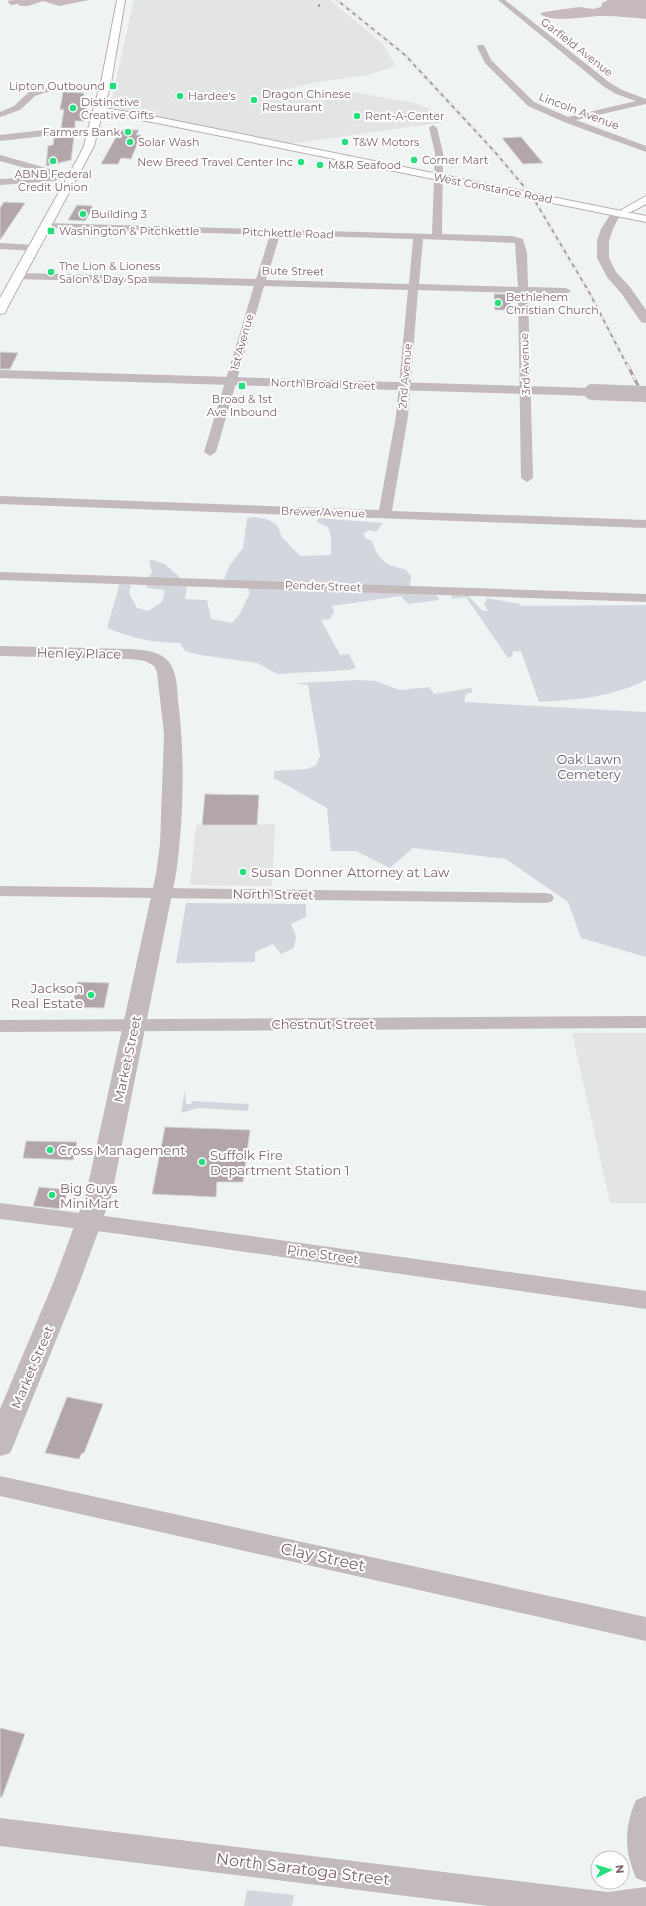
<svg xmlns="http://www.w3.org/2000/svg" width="646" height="1906" font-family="Montserrat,sans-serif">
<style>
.built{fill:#e3e4e4}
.green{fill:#d4d6de}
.water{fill:#c8b8c0}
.building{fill:#b3a6aa;stroke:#d3d4d5}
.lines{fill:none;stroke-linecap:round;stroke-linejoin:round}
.secondary-casing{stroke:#b9afb2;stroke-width:2}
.primary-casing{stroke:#b7aeb1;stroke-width:2}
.minor{fill:#c2babd;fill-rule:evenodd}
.tertiary{fill:#c2babd;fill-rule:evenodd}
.secondary{fill:#fff;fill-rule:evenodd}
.primary{fill:#fff;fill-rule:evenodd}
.rail-far1-casing{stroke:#a99ea2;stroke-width:2}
.rail-casing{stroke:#a99ea2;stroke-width:3}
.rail-far1{stroke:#fff;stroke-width:1.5;stroke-dasharray:4;stroke-linecap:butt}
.rail{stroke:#fff;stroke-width:2;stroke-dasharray:6;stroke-linecap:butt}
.tertiary-bridge{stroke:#c2babd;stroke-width:16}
.poi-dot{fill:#25df7d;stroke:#fff;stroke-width:1.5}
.labels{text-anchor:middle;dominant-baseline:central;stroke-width:4;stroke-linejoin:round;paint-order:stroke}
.far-street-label{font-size:11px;fill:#80636d;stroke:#fff}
.far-poi-label{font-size:11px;fill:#80636d;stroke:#fff;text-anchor:start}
.street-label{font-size:13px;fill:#80636d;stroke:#fff}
.park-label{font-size:13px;fill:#636278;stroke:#fff}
.poi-label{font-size:13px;fill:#80636d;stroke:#fff;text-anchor:start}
.near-street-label{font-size:16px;fill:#80636d;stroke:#fff}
</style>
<rect width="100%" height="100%" fill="#f0f3f4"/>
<!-- built -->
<g class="built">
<path d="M134 0H330L382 43 396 66 368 75 318 82 277 91 352 92 415 103 433 110 445 122 290 144 122 110 111 102Z"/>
<path d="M273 824 275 825 272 886 190 885 196 825Z"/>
<path d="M572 1033H646V1203H610Z"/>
</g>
<!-- green -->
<g class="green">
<path d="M255 517 267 519 277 525 282 537 300 556 331 555V537L328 527 317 522 319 518 383 523 376 532 370 530 364 533 365 538 372 541C378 560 386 566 405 569L411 576 410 587 436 595 438 597 439 600 408 604 401 596 332 606 334 611 330 619 321 620 340 655 349 654 356 668 348 670 277 674 257 663 200 655 185 651 180 643C153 643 132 638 107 628L120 583 131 585 129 593 137 608 148 611 162 602 165 590 147 588 145 584 152 572 149 561 152 560 165 564 187 584 185 599 207 600 211 619 232 623 239 615 250 593 244 581 224 579 230 565 243 548 247 518Z"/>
<path d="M451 595 468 596 483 611H488L484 604 487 598 520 604 521 606 646 605V680C612 697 576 700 539 702L521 651 512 652 513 656 508 658 466 597 452 599Z"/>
<path d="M360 680 375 681 400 690 429 687 434 694 471 688 473 692 466 694 464 702 646 712V957L581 938 568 902 506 859 413 848 390 868 356 851H331L327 808 274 778V771L307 769 316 765 320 756 308 685 298 684V683Z"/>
<path d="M186 903 306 904V917L291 924 296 936 294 948 281 954 273 944 255 952V962L176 963Z"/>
<path d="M185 1090 186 1104H191L192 1101 249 1104 248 1111 199 1108 181 1113Z"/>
<path d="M247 1890 294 1895 292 1906H244Z"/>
</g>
<!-- water -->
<g class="water">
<path d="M14 0H89L59 6 43 1 28 6H19V4L11 5 7 1Z"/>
<path d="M608 0H646V19C632 18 619 16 605 16 588 15 554 24 540 14L544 12 579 7 593 9 601 7 602 3Z"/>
</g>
<!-- building -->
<g class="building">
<path d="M63 92 84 93 81 107H86L84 121H75V128H61L64 109 60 110Z"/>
<path d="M120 130H139L136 135H141L131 159 121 158 118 164H101Z"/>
<path d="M74 136 71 160 46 166 48 146 53 145 54 138Z"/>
<path d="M521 137 543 163 523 164 502 138Z"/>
<path d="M4 202 25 203 0 240V208Z"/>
<path d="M77 205 92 206V207L93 208 85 221 68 220Z"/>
<path d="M494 294H510L511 310H495Z"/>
<path d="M0 352 18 353 10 369H0Z"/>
<path d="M205 794 259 795 257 825H202Z"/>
<path d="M78 982 109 983 104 1008 72 1007Z"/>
<path d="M165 1127 250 1130 243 1182H217L216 1197 152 1194Z"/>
<path d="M26 1141 77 1142 73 1160 23 1158Z"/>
<path d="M39 1187 68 1190 62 1209 33 1206Z"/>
<path d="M67 1397 103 1404 84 1453H82L79 1459 45 1453Z"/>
<path d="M0 1728 25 1734 2 1797H0Z"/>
</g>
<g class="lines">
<!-- secondary casing -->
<g class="secondary-casing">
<g id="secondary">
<path d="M98 107 103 110 94 146 6 310 5 313 0 314V298L78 158 84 146 93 110Z"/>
<path d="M646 196V204L631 212H623L621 210Z"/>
</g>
</g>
<!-- primary casing -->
<g class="primary-casing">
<path id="primary" d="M117 0H125L111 83 104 108 152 116 646 216V222L152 122 94 112 93 110 101 83Z"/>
</g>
<!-- minor -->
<g class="minor">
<path d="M498 0H505L609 82 622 90 646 99V104L576 120 646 146V152L564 122 528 106 485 63 477 47 478 45H484L491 60 534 102 568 117 636 101 616 94 603 86Z"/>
<path d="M68 85H105L109 87 105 89H68L47 92 35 96 20 110 0 117V112L14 106 29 92 46 88Z"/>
<path d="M433 125 437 128 443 153 442 234 512 236 523 239 527 253 528 287 566 288 571 291 566 294 528 293 533 478 527 482 521 478 518 293 418 290 408 416 392 511 646 520V528L0 504V496L379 510 396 416 408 290 264 286 216 452 210 456 204 452 254 286 18 279 13 276 18 273 256 279 270 235 43 228 41 226 46 223 432 234 435 153 429 128ZM280 235 413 239 409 284 266 280ZM423 239 515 243 518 287 419 284Z"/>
<path d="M92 129 95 130V134L44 136 0 141V135L44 130Z"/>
<path d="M0 155 75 176 76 178 72 181 0 161Z"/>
<path d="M53 176 57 179 56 181 0 185V179Z"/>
<path d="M0 243 35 245 40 248 35 251 0 249Z"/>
<path d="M0 572 646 594V602L0 580Z"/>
<path d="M0 886 545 893 551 894 554 898 551 902 545 903 0 896Z"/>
<path d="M646 1016V1028L0 1032V1020Z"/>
<path d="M0 1203 120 1218 646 1291V1309L120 1234 0 1219Z"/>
<path d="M0 1476 646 1617V1641L0 1496Z"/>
<path d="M646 1796V1882L636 1878C624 1850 624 1828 636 1800Z"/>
<path d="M0 1818 608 1892 646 1887V1906H488L0 1846Z"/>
</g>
<!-- tertiary -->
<g class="tertiary">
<path d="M627 207 633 210 618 219 613 229 609 241V258L616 272 630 287 646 310V323L641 322 621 293 607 277 597 258V241L601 229 610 215Z"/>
<path d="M0 370 592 388 597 389 599 392 597 395 592 396 0 378Z"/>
<path d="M0 646 130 649C144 650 160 651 169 662 177 673 177 687 178 700 185 757 184 817 176 874L112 1194 80 1281 14 1444 10 1453 0 1456V1409L54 1281 86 1194 156 874 160 844 164 734 157 672 154 666 145 661 130 659 0 656Z"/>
</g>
<!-- secondary -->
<use href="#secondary" class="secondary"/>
<!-- primary -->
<use href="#primary" class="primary"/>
<!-- rail-far1 casing -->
<g class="rail-far1-casing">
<g id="rail-far1">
<path d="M319 0V6"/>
<path d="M337 0 405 55 495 152 532 196 589 292 627 365"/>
</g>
</g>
<!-- rail casing -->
<g class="rail-casing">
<path id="rail" d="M627 364 646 401"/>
</g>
<!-- rail-far1 -->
<use href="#rail-far1" class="rail-far1"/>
<!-- rail -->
<use href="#rail" class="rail"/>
<!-- tertiary-bridge -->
<path class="tertiary-bridge" d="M592 392 646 394"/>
</g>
<!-- markers -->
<g class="poi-dot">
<rect x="109" y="82" width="8" height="8" rx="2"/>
<circle cx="180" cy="96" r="4"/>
<circle cx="254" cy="100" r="4"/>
<circle cx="73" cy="108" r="4"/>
<circle cx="357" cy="116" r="4"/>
<circle cx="128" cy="132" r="4"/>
<circle cx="130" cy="142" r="4"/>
<circle cx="345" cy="142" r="4"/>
<circle cx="414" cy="160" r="4"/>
<circle cx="53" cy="161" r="4"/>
<circle cx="301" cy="162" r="4"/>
<circle cx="320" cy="165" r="4"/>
<circle cx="83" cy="214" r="4"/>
<rect x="47" y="227" width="8" height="8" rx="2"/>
<circle cx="51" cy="272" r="4"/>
<circle cx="498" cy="303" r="4"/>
<rect x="238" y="382" width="8" height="8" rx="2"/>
<circle cx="243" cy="872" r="4"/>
<circle cx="91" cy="995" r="4"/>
<circle cx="50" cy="1150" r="4"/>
<circle cx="202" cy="1162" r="4"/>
<circle cx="52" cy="1195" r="4"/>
</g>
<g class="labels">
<!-- far-street labels -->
<g class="far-street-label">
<text transform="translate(577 47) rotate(38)">Garfield Avenue</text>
<text transform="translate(579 111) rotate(21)">Lincoln Avenue</text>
<text transform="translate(493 188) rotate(11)">West Constance Road</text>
<text transform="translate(288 233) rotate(2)">Pitchkettle Road</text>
<text transform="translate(293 271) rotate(1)">Bute Street</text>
<text transform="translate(242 342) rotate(-74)">1st Avenue</text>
<text transform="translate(525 364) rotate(-92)">3rd Avenue</text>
<text transform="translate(405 376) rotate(-85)">2nd Avenue</text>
<text transform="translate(323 384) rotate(2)">North Broad Street</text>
<text transform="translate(323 512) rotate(2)">Brewer Avenue</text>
<text transform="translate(323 586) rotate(2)">Pender Street</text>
</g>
<!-- far-poi labels -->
<g class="far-poi-label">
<text x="105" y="86" text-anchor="end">Lipton Outbound</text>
<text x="262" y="94">Dragon Chinese<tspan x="262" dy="13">Restaurant</tspan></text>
<text x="188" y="96">Hardee's</text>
<text x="81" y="102">Distinctive<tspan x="81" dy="13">Creative Gifts</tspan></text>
<text x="365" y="116">Rent-A-Center</text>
<text x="120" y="132" text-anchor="end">Farmers Bank</text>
<text x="138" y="142">Solar Wash</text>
<text x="353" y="142">T&amp;W Motors</text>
<text x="422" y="160">Corner Mart</text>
<text x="293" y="162" text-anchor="end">New Breed Travel Center Inc</text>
<text x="328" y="165">M&amp;R Seafood</text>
<text x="53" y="174" text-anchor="middle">ABNB Federal<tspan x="53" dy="13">Credit Union</tspan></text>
<text x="91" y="214">Building 3</text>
<text x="59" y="231">Washington &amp; Pitchkettle</text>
<text x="59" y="266">The Lion &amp; Lioness<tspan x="59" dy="13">Salon &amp; Day Spa</tspan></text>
<text x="506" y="297">Bethlehem<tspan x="506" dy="13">Christian Church</tspan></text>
<text x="242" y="399" text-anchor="middle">Broad &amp; 1st<tspan x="242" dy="13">Ave Inbound</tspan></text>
</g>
<!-- street labels -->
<g class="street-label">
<text transform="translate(79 653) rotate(1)">Henley Place</text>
<text transform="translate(273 894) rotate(1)">North Street</text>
<text x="323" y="1024">Chestnut Street</text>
<text transform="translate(127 1059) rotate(-78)">Market Street</text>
<text transform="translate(323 1254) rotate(8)">Pine Street</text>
<text transform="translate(32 1367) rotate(-67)">Market Street</text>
</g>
<!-- park labels -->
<g class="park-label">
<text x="589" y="759">Oak Lawn<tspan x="589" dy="15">Cemetery</tspan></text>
</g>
<!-- poi labels -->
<g class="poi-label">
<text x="251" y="872">Susan Donner Attorney at Law</text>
<text x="83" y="988" text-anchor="end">Jackson<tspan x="83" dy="15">Real Estate</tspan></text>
<text x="58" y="1150">Cross Management</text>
<text x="210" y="1155">Suffolk Fire<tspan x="210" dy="15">Department Station 1</tspan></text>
<text x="60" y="1188">Big Guys<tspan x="60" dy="15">MiniMart</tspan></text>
</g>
<!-- near-street labels -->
<g class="near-street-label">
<text transform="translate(323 1557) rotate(12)">Clay Street</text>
<text transform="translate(303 1869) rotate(7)">North Saratoga Street</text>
</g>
</g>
<!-- north arrow -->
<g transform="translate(610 1870) rotate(85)"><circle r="19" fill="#ffffff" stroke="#ccc1c5"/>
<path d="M0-3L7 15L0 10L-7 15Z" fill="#25df7d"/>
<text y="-6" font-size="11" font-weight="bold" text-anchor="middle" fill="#80636d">N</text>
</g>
</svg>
